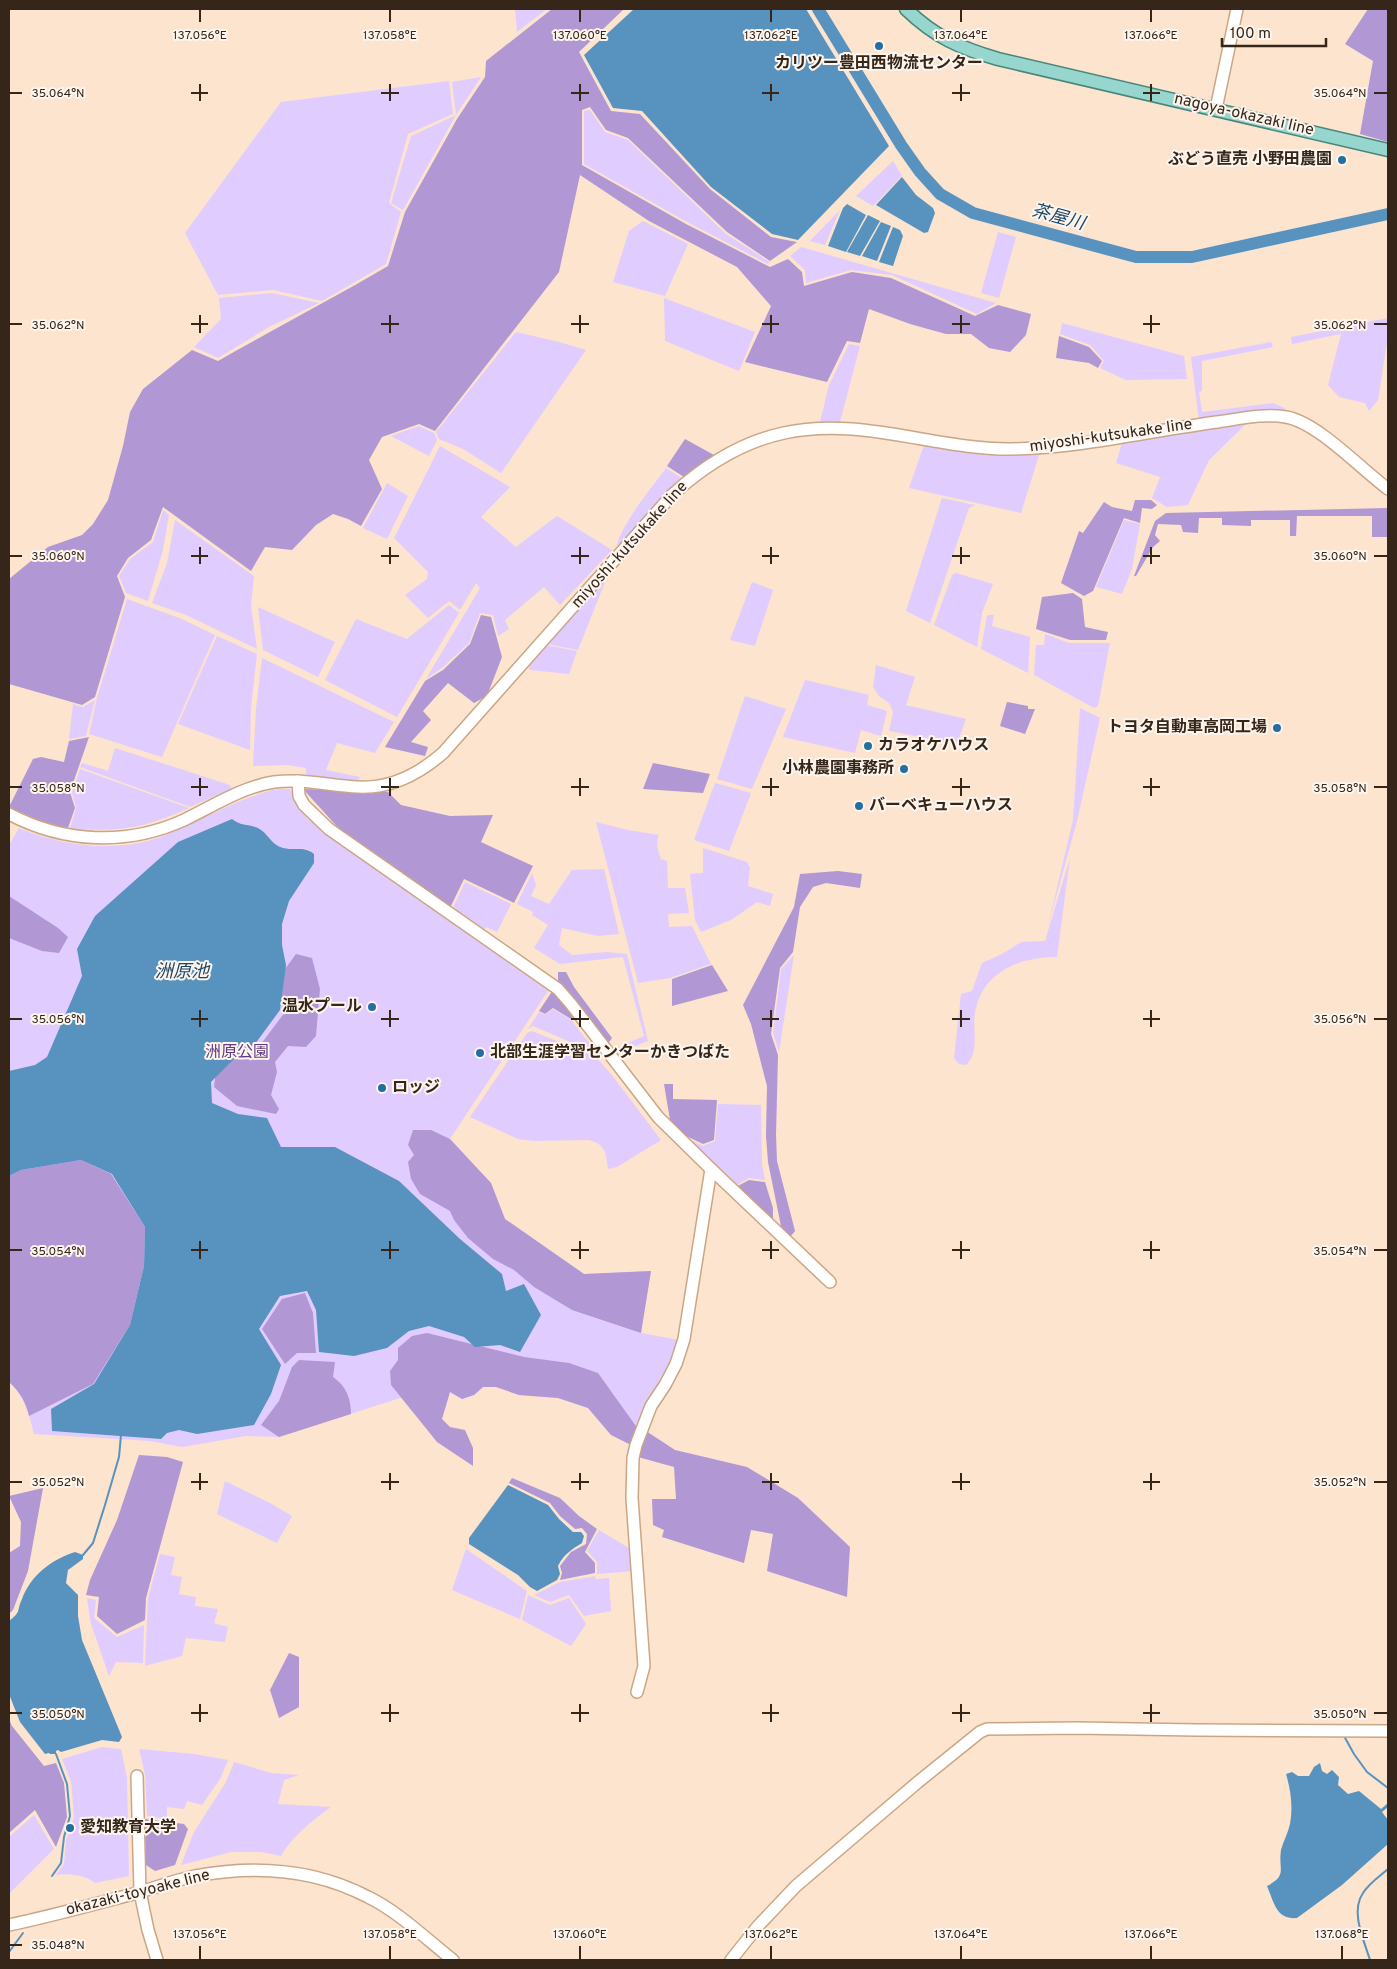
<svg xmlns="http://www.w3.org/2000/svg" width="1397" height="1969" font-family="Overpass,'Noto Sans JP',sans-serif">
<style>
.green{fill:#e1ccff}
.forest{fill:#b197d4}
.water{fill:#5892bf}
.lines{fill:none;stroke-linecap:round;stroke-linejoin:round}
.stream{stroke:#5892bf;stroke-width:2}
.river{stroke:#5892bf;stroke-width:12}
.secondary-casing{stroke:#cba684;stroke-width:14}
.primary-casing{stroke:#478779;stroke-width:15}
.secondary{stroke:#fff;stroke-width:11}
.primary{stroke:#97d6ce;stroke-width:12}
.ticks{fill:none;stroke:#352619;stroke-width:2}
.poi-dot{fill:#246ea1;stroke:#fdf5ee;stroke-width:2}
.labels{text-anchor:middle;dominant-baseline:central;stroke-width:4;stroke-linejoin:round;paint-order:stroke}
.poi-label{font-size:16px;font-weight:bold;fill:#352619;stroke:#fdf5ee;text-anchor:start}
.street-label{font-size:16px;fill:#352619;stroke:#fdf5ee}
.park-label{font-size:16px;fill:#603c87;stroke:#fdf5ee}
.water-label{font-size:18px;font-style:italic;fill:#1b4767;stroke:#fdf5ee}
.ticks-label{font-size:12px;text-anchor:middle;fill:#352619;stroke:#fdf5ee;stroke-width:4;stroke-linejoin:round;paint-order:stroke}
</style>
<rect width="100%" height="100%" fill="#fce4cf"/>
<!-- green -->
<g class="green">
<path d="M515 9H547L517 32Z"/>
<path d="M481 77 456 115 403 210 391 203 411 136 456 115 452 82Z"/>
<path d="M449 81 453 114 408 134 389 203 401 212 386 264 322 301 273 290 218 295 185 233 281 102Z"/>
<path d="M590 110 605 132 628 140 726 234 770 262 768 264 687 222 584 164V111Z"/>
<path d="M893 161 902 176 873 206 856 196Z"/>
<path d="M840 210 825 245 810 241Z"/>
<path d="M643 221 688 244 665 296 613 282 629 231Z"/>
<path d="M998 232 1016 237 999 298 981 293Z"/>
<path d="M801 247 996 303 977 314 892 275 851 270 806 283 805 270 790 256Z"/>
<path d="M272 293 319 303 269 327 218 358 194 347 221 319 219 298Z"/>
<path d="M664 298 755 332 739 371 665 341Z"/>
<path d="M1388 318V336L1378 400 1369 411 1365 403 1339 397 1328 385 1341 334 1292 344 1291 337Z"/>
<path d="M1062 323 1184 356 1187 379 1126 380 1100 368 1104 361 1090 345 1060 334Z"/>
<path d="M516 332 559 342 586 350 501 473 463 449 439 439 436 432Z"/>
<path d="M1271 342 1273 347 1202 361V391L1199 392 1202 412 1273 403 1285 408 1284 413 1199 421 1191 357Z"/>
<path d="M849 344 860 346 840 422H820L829 385Z"/>
<path d="M1247 423 1209 460 1188 505 1167 507 1152 498 1160 477 1116 463 1123 440Z"/>
<path d="M419 426 434 433 437 440 429 456 391 436Z"/>
<path d="M924 445 991 455 1040 452 1021 513 909 488Z"/>
<path d="M440 446 510 487 481 517 516 547 557 516 612 550 560 605 544 587 505 620 509 629 498 636 493 615 480 613 469 643 442 668 426 679 480 588 476 583 460 610 449 601 428 618 405 595 427 579 428 572 394 538Z"/>
<path d="M666 468 683 479 621 547 617 545C624 520 651 489 666 468Z"/>
<path d="M387 483 408 496 387 539 363 528Z"/>
<path d="M942 498 975 505 969 508 930 623 906 611Z"/>
<path d="M163 510 169 515 163 550 148 601 126 593 119 576 130 559 153 542Z"/>
<path d="M175 520 254 576 251 606 257 649 186 615 152 603 167 563Z"/>
<path d="M1124 520 1140 524 1132 569 1122 594 1096 587Z"/>
<path d="M609 572 578 650 546 644Z"/>
<path d="M956 573 993 584 982 613 977 647 934 625 952 575Z"/>
<path d="M752 582 773 590 755 646 730 640Z"/>
<path d="M127 599 182 619 215 635 162 757 89 734 97 698Z"/>
<path d="M449 605 459 613 397 717 325 680 356 619 407 639Z"/>
<path d="M258 607 335 642 318 677 263 650Z"/>
<path d="M989 615H994L992 626 1030 637 1028 673 981 649 987 616Z"/>
<path d="M1045 634 1069 643H1110L1098 706 1094 708 1034 675 1036 645H1044Z"/>
<path d="M217 636 257 654 251 708 250 750 178 724Z"/>
<path d="M545 645 577 651 569 674 530 670 528 667Z"/>
<path d="M262 658 394 722 375 753 337 743 326 770 360 777 356 783 306 777V768L287 765 253 766 256 709Z"/>
<path d="M876 665 915 677 906 705 966 719 957 744 889 731 893 712 889 703 879 696 873 687Z"/>
<path d="M805 680 869 695 867 705 887 711 881 736 861 730 855 753 783 737Z"/>
<path d="M745 696 786 709 752 789 717 779Z"/>
<path d="M95 700 86 736 69 739 73 704 83 707Z"/>
<path d="M1080 708 1100 718 1077 821 1048 926 1073 820Z"/>
<path d="M115 748 230 785 231 789 190 807 80 767 82 763 108 771Z"/>
<path d="M80 769 189 808C146 828 116 833 70 828L76 808 72 792Z"/>
<path d="M715 783 751 793 729 851 694 840Z"/>
<path d="M278 789H290L306 817 342 845 550 988 450 1139 491 1183 505 1219 584 1274 651 1271 641 1333 679 1340 673 1360 639 1429 611 1435 588 1408 558 1398 519 1395 496 1387H483L474 1395 462 1399 450 1392 400 1398 279 1437 246 1436 182 1447 150 1441 34 1434C29 1414 25 1397 9 1382V845L19 828C64 847 121 854 168 834 205 819 239 797 278 789Z"/>
<path d="M596 822 628 830 659 835C655 843 658 851 661 859L667 861 668 888H685L689 913 668 914 669 927 692 926 711 964 670 978 638 983Z"/>
<path d="M703 848 747 862 750 868 748 886 773 894 770 906 757 902 731 920 701 932 695 920 690 874 703 873Z"/>
<path d="M1070 858 1057 957C1019 957 982 972 975 1013 972 1030 980 1052 966 1065L959 1064 954 1058 961 994 972 991 982 963 1002 954 1021 942 1045 941Z"/>
<path d="M604 869 619 934 598 936 562 928 559 945 572 955 607 952 627 954 648 1041 615 1054 612 1050 644 1036 623 957 560 964 534 948 548 925 532 915 533 912 517 904 532 873 536 885 531 896 549 904 572 870Z"/>
<path d="M465 882 511 904 497 932 486 927 483 932 452 910Z"/>
<path d="M794 955 779 1052 773 1033 781 969Z"/>
<path d="M553 1009 571 1020 598 1054 533 1026 528 1029 539 1012 545 1015Z"/>
<path d="M532 1031 595 1056 611 1074 661 1140 617 1167 608 1169C606 1153 606 1144 588 1140L534 1141 518 1139 470 1117 527 1033Z"/>
<path d="M718 1104 761 1105 762 1164 765 1180 749 1178 735 1186 683 1136 703 1146 715 1141Z"/>
<path d="M225 1481 270 1503 292 1516 277 1543 217 1514Z"/>
<path d="M599 1530 634 1551 635 1571 597 1574V1562L587 1551Z"/>
<path d="M466 1549 527 1591 520 1619 452 1590Z"/>
<path d="M160 1554 175 1557 171 1575 182 1577 179 1594 196 1597 195 1606 218 1609 214 1623 228 1627 225 1642 186 1638 182 1656 145 1666 148 1598Z"/>
<path d="M595 1576 596 1579 609 1578 611 1611 584 1616 569 1595 550 1602 534 1595 560 1582Z"/>
<path d="M528 1595 550 1605 569 1598 586 1624 571 1646 522 1620Z"/>
<path d="M87 1598 96 1600 94 1618 117 1637 144 1625 143 1663 116 1662 109 1676 91 1624Z"/>
<path d="M102 1747 121 1749 127 1778 129 1876 95 1883C85 1875 69 1873 56 1875L64 1864 66 1841 74 1817 71 1781 62 1759Z"/>
<path d="M139 1749 194 1754 228 1760 220 1779 202 1805 187 1801 184 1809 167 1807V1819L147 1816 145 1774Z"/>
<path d="M234 1762 271 1773 299 1775 284 1780 278 1804 331 1807C313 1820 292 1836 281 1856L261 1852H231L181 1865 194 1832 226 1782Z"/>
<path d="M34 1815 54 1849 9 1894V1837Z"/>
</g>
<!-- forest -->
<g class="forest">
<path d="M552 9H624L579 52 611 111 640 114 710 189 771 237 797 242 770 261 727 232 628 138 606 130 590 107 582 110V165L686 224 770 267 788 259 802 272 804 286 852 272 891 278 975 316 998 305 1031 314 1026 335 1010 352 989 348 971 334H946L910 324 869 309 860 343 847 341 827 382 745 362 771 306 737 267 649 221 580 175 559 272 435 431 419 424 382 437 369 460 382 489 361 526 348 519 333 514 316 525 292 550 265 547 251 571 163 507 151 540 128 558 117 576 125 597 95 697 82 705 9 684V579L48 547 82 535 93 524 108 500 123 446 130 412 143 389 192 350 218 361C274 329 332 299 388 266L405 212 457 119 485 77 486 61Z"/>
<path d="M1368 9H1388V142L1360 134 1373 61 1345 44Z"/>
<path d="M1059 336 1089 347 1102 361 1098 368 1089 363 1056 358Z"/>
<path d="M685 439 714 455 684 477 667 466Z"/>
<path d="M1135 500H1151L1157 505 1152 509 1142 508 1140 523 1124 518 1093 591 1084 596 1061 583 1079 531 1083 533 1104 502 1112 507 1132 511Z"/>
<path d="M1388 508V537H1372V516H1297L1296 536H1290V520H1251V526L1222 525V518H1199L1198 533 1183 532 1181 525 1158 524 1155 535 1160 541 1153 547 1136 576H1134L1155 521 1166 513Z"/>
<path d="M1073 593 1082 599 1085 627 1108 632 1106 640H1070L1036 629 1042 597Z"/>
<path d="M481 615 491 617 502 657 487 696 474 703 448 683 423 711 431 720 411 742 428 747 425 756 385 747 425 681 443 670 470 644Z"/>
<path d="M1007 702 1028 706V709H1035L1025 734 1000 726Z"/>
<path d="M89 737 70 792 75 808 68 828 47 824 9 807 33 759 41 757 64 762 69 741Z"/>
<path d="M653 763 710 774 703 793 643 789Z"/>
<path d="M303 789 388 792 401 805 450 816 493 815 481 842 533 866 514 903 464 879 450 908 342 832Z"/>
<path d="M838 871 862 874 860 888 826 883 813 887 800 907 793 952 780 968 771 1034 778 1055 776 1135 777 1161 795 1231 791 1236 784 1231 781 1226 768 1162 766 1136 767 1086 751 1024 743 1005 794 907 800 874Z"/>
<path d="M9 896 58 928 68 937 59 953 42 951 9 938Z"/>
<path d="M296 954 312 958 320 989 316 1036 306 1047 288 1046 275 1062 277 1072 271 1095 279 1109 276 1114 237 1106 214 1087 216 1071 231 1058 261 1044 285 1012C273 981 278 979 296 954Z"/>
<path d="M712 965 728 991 672 1006V979Z"/>
<path d="M558 972H566L574 987 612 1038 607 1045 558 985Z"/>
<path d="M553 990 576 1014 571 1019 553 1008 545 1014 539 1011Z"/>
<path d="M664 1084H673V1099L717 1100 714 1140 703 1144 680 1133 671 1126Z"/>
<path d="M413 1130H431L450 1139 491 1183 505 1219 584 1274 651 1271 641 1333 572 1310 534 1287 514 1270 493 1259 468 1238 454 1220 450 1211 420 1194 411 1179 408 1162 414 1155 408 1145Z"/>
<path d="M81 1160 111 1174 145 1227 144 1266 130 1325 93 1384 29 1416C26 1402 20 1392 9 1382V1176L21 1170Z"/>
<path d="M749 1180 765 1182 773 1208V1218L769 1221 736 1187Z"/>
<path d="M305 1293 313 1313 316 1353H297L285 1364 262 1329 282 1299Z"/>
<path d="M427 1333 524 1357 569 1363 598 1373 638 1429 631 1445 611 1435 588 1408 558 1398 519 1395 496 1387H483L474 1395 462 1399 450 1392 442 1419 450 1427 465 1430 473 1448V1466L437 1442 391 1385 390 1371 398 1360V1348L412 1336Z"/>
<path d="M299 1360 335 1362 333 1377C346 1386 351 1398 351 1414L279 1437 261 1425 279 1401 292 1367Z"/>
<path d="M646 1431 675 1450 747 1467 798 1498 850 1547 847 1597 767 1571 773 1534 751 1530 744 1563 662 1537 664 1530 653 1525 652 1499H676L674 1467 638 1457Z"/>
<path d="M139 1455 167 1457 183 1462 146 1598 145 1620 117 1634 97 1616 99 1597 86 1595 90 1580 117 1520Z"/>
<path d="M512 1478 560 1498 579 1516 597 1529 585 1552 595 1563V1573L560 1580 562 1573 560 1566 571 1552 586 1544 587 1534 582 1528 575 1529 560 1516 550 1503 509 1483Z"/>
<path d="M43 1488 28 1571 13 1610 9 1614V1553L20 1546 21 1522 9 1496Z"/>
<path d="M289 1653 299 1657V1707L279 1718 270 1690Z"/>
<path d="M9 1719 12 1726 44 1766 56 1763 64 1783 67 1817 56 1847 35 1810 9 1833Z"/>
<path d="M145 1819 184 1824 188 1829 175 1865 155 1871 146 1865Z"/>
</g>
<!-- water -->
<g class="water">
<path d="M634 9H806L889 146 798 240 772 234 711 187 642 111 613 108 584 55Z"/>
<path d="M812 9H824L841 36 832 41Z"/>
<path d="M902 177 916 195 933 208 935 213 928 232 924 233 876 205Z"/>
<path d="M847 204 866 215 846 252 828 246 843 208Z"/>
<path d="M868 215 880 221 860 256 847 252Z"/>
<path d="M881 222 891 226 877 261 862 256Z"/>
<path d="M893 227 900 230 903 236 893 266 879 262Z"/>
<path d="M232 819C240 826 249 824 258 828 268 833 271 845 283 848 296 851 303 846 314 854V863L289 901 282 924V945L286 965 280 1010 255 1044 235 1058 211 1082 212 1103 238 1114 267 1118 281 1147H335L399 1181 460 1239 502 1274 506 1291 524 1284 541 1315 520 1352 500 1345 475 1347 464 1337 429 1326 409 1331 387 1348 354 1356 319 1352 316 1310 307 1291 280 1296 259 1329 281 1365 271 1394 254 1425 197 1434 179 1430 167 1433 161 1439 52 1431 51 1409 94 1384 130 1325 144 1266 145 1227 112 1174 81 1160 21 1170 9 1176V1071L35 1065 47 1057 82 976 77 949 95 916 178 842Z"/>
<path d="M508 1485 548 1505 559 1519 573 1532H581L584 1536 582 1543C571 1550 564 1554 558 1566L560 1574 557 1580 537 1591 530 1587 518 1575 469 1544V1538Z"/>
<path d="M75 1552 83 1555V1559L68 1570 66 1583 78 1595V1616L82 1640 122 1737 119 1742 102 1740 61 1752 58 1750 56 1751V1754H50L49 1753 45 1754 20 1722 9 1694V1621C22 1611 16 1612 22 1599 31 1575 51 1560 75 1552Z"/>
<path d="M1320 1763 1322 1771 1327 1774 1332 1770 1339 1777 1338 1785 1348 1794 1359 1791 1381 1809 1388 1803V1807L1382 1812 1388 1820V1844L1342 1885 1297 1918C1276 1920 1274 1902 1267 1886 1288 1875 1278 1870 1281 1850 1283 1842 1288 1833 1290 1824 1293 1807 1291 1791 1286 1774L1292 1772 1298 1776H1309L1314 1767Z"/>
</g>
<g class="lines">
<!-- stream -->
<g class="stream">
<path d="M83 1555 93 1543 105 1505 119 1457 121 1435"/>
<path d="M1344 1736 1354 1754 1367 1772 1388 1788"/>
<path d="M52 1876 61 1863 64 1837 70 1816 67 1784 56 1754"/>
<path d="M9 1952 23 1933"/>
<path d="M1370 1960C1364 1940 1350 1912 1363 1893 1369 1883 1380 1876 1388 1869"/>
</g>
<!-- river -->
<path class="river" d="M818 9 901 145 920 172 940 194 973 213 1136 257H1192L1388 214"/>
<!-- secondary casing -->
<g class="secondary-casing">
<g id="secondary">
<path d="M1216 109 1237 9"/>
<path d="M298 781 299 796 304 805 329 829 558 989 571 1004 658 1117 711 1169 830 1282"/>
<path d="M9 814C64 843 127 846 184 820 213 806 242 787 274 782 303 778 330 786 358 787 391 789 419 774 443 753L672 495C704 466 741 442 784 433 861 416 936 450 1012 449 1081 448 1149 431 1217 422 1239 419 1264 413 1286 417 1317 422 1361 469 1388 489"/>
<path d="M637 1692 644 1666 632 1498 633 1458 636 1445 651 1406 665 1385 676 1364 684 1339 711 1169"/>
<path d="M137 1776 140 1892 148 1930 157 1960"/>
<path d="M9 1925C52 1916 95 1904 137 1893 157 1887 176 1880 195 1876 254 1865 315 1869 368 1897 399 1912 426 1939 453 1960"/>
<path d="M731 1960 758 1926 796 1886 918 1782 980 1732 987 1729 1075 1728 1197 1730 1388 1731"/>
</g>
</g>
<!-- primary casing -->
<g class="primary-casing">
<path id="primary" d="M906 9C935 37 960 48 998 59L1388 150"/>
</g>
<!-- secondary -->
<use href="#secondary" class="secondary"/>
<!-- primary -->
<use href="#primary" class="primary"/>
</g>
<!-- ticks -->
<path class="ticks" d="M200 10V22M390 10V22M580 10V22M771 10V22M961 10V22M1151 10V22M200 84V101M390 84V101M580 84V101M771 84V101M961 84V101M1151 84V101M10 93H22M191 93H208M381 93H399M571 93H589M762 93H779M952 93H970M1143 93H1160M1374 93H1387M200 315V333M390 315V333M580 315V333M771 315V333M961 315V333M1151 315V333M10 324H22M191 324H208M381 324H399M571 324H589M762 324H779M952 324H970M1143 324H1160M1374 324H1387M200 547V564M390 547V564M580 547V564M771 547V564M961 547V564M1151 547V564M10 556H22M191 556H208M381 556H399M571 556H589M762 556H779M952 556H970M1143 556H1160M1374 556H1387M200 778V796M390 778V796M580 778V796M771 778V796M961 778V796M1151 778V796M10 787H22M191 787H208M381 787H399M571 787H589M762 787H779M952 787H970M1143 787H1160M1374 787H1387M200 1010V1027M390 1010V1027M580 1010V1027M771 1010V1027M961 1010V1027M1151 1010V1027M10 1019H22M191 1019H208M381 1019H399M571 1019H589M762 1019H779M952 1019H970M1143 1019H1160M1374 1019H1387M200 1241V1259M390 1241V1259M580 1241V1259M771 1241V1259M961 1241V1259M1151 1241V1259M10 1250H22M191 1250H208M381 1250H399M571 1250H589M762 1250H779M952 1250H970M1143 1250H1160M1374 1250H1387M200 1473V1490M390 1473V1490M580 1473V1490M771 1473V1490M961 1473V1490M1151 1473V1490M10 1482H22M191 1482H208M381 1482H399M571 1482H589M762 1482H779M952 1482H970M1143 1482H1160M1374 1482H1387M200 1704V1722M390 1704V1722M580 1704V1722M771 1704V1722M961 1704V1722M1151 1704V1722M10 1713H22M191 1713H208M381 1713H399M571 1713H589M762 1713H779M952 1713H970M1143 1713H1160M1374 1713H1387M10 1945H22M200 1946V1959M390 1946V1959M580 1946V1959M771 1946V1959M961 1946V1959M1151 1946V1959M1342 1946V1959"/>
<!-- markers -->
<g class="poi-dot">
<circle cx="879" cy="46" r="5"/>
<circle cx="1342" cy="160" r="5"/>
<circle cx="1277" cy="728" r="5"/>
<circle cx="868" cy="746" r="5"/>
<circle cx="904" cy="769" r="5"/>
<circle cx="859" cy="806" r="5"/>
<circle cx="372" cy="1007" r="5"/>
<circle cx="480" cy="1053" r="5"/>
<circle cx="382" cy="1088" r="5"/>
<circle cx="70" cy="1828" r="5"/>
</g>
<g class="labels">
<!-- poi labels -->
<g class="poi-label">
<text x="879" y="64" text-anchor="middle">カリツー豊田西物流センター</text>
<text x="1332" y="160" text-anchor="end">ぶどう直売 小野田農園</text>
<text x="1267" y="728" text-anchor="end">トヨタ自動車高岡工場</text>
<text x="878" y="746">カラオケハウス</text>
<text x="894" y="769" text-anchor="end">小林農園事務所</text>
<text x="869" y="806">バーベキューハウス</text>
<text x="362" y="1007" text-anchor="end">温水プール</text>
<text x="490" y="1053">北部生涯学習センターかきつばた</text>
<text x="392" y="1088">ロッジ</text>
<text x="80" y="1828">愛知教育大学</text>
</g>
<!-- street labels -->
<g class="street-label">
<text transform="translate(1244 115) rotate(13)">nagoya-okazaki line</text>
<text transform="translate(1111 436) rotate(-8)">miyoshi-kutsukake line</text>
<text transform="translate(630 545) rotate(-48)">miyoshi-kutsukake line</text>
<text transform="translate(138 1893) rotate(-14)">okazaki-toyoake line</text>
</g>
<!-- park labels -->
<g class="park-label">
<text x="237" y="1053">洲原公園</text>
</g>
<!-- water labels -->
<g class="water-label">
<text transform="translate(1058 218) rotate(15)">茶屋川</text>
<text x="182" y="972">洲原池</text>
</g>
</g>
<g class="ticks-label">
<text x="200" y="39">137.056°E</text>
<text x="390" y="39">137.058°E</text>
<text x="580" y="39">137.060°E</text>
<text x="771" y="39">137.062°E</text>
<text x="961" y="39">137.064°E</text>
<text x="1151" y="39">137.066°E</text>
<text x="58" y="97">35.064°N</text>
<text x="1340" y="97">35.064°N</text>
<text x="58" y="329">35.062°N</text>
<text x="1340" y="329">35.062°N</text>
<text x="58" y="560">35.060°N</text>
<text x="1340" y="560">35.060°N</text>
<text x="58" y="792">35.058°N</text>
<text x="1340" y="792">35.058°N</text>
<text x="58" y="1023">35.056°N</text>
<text x="1340" y="1023">35.056°N</text>
<text x="58" y="1255">35.054°N</text>
<text x="1340" y="1255">35.054°N</text>
<text x="58" y="1486">35.052°N</text>
<text x="1340" y="1486">35.052°N</text>
<text x="58" y="1718">35.050°N</text>
<text x="1340" y="1718">35.050°N</text>
<text x="200" y="1938">137.056°E</text>
<text x="390" y="1938">137.058°E</text>
<text x="580" y="1938">137.060°E</text>
<text x="771" y="1938">137.062°E</text>
<text x="961" y="1938">137.064°E</text>
<text x="1151" y="1938">137.066°E</text>
<text x="1342" y="1938">137.068°E</text>
<text x="58" y="1949">35.048°N</text>
</g>
<!-- border -->
<rect width="1397" height="1969" fill="none" stroke="#352619" stroke-width="20"/>
<!-- scale -->
<path d="M1222 38v8h104v-8" fill="none" stroke="#352619" stroke-width="2.5"/>
<text x="1230" y="38" font-size="15" fill="#352619" stroke="#fdf5ee" stroke-width="4" paint-order="stroke">100 m</text>
</svg>
